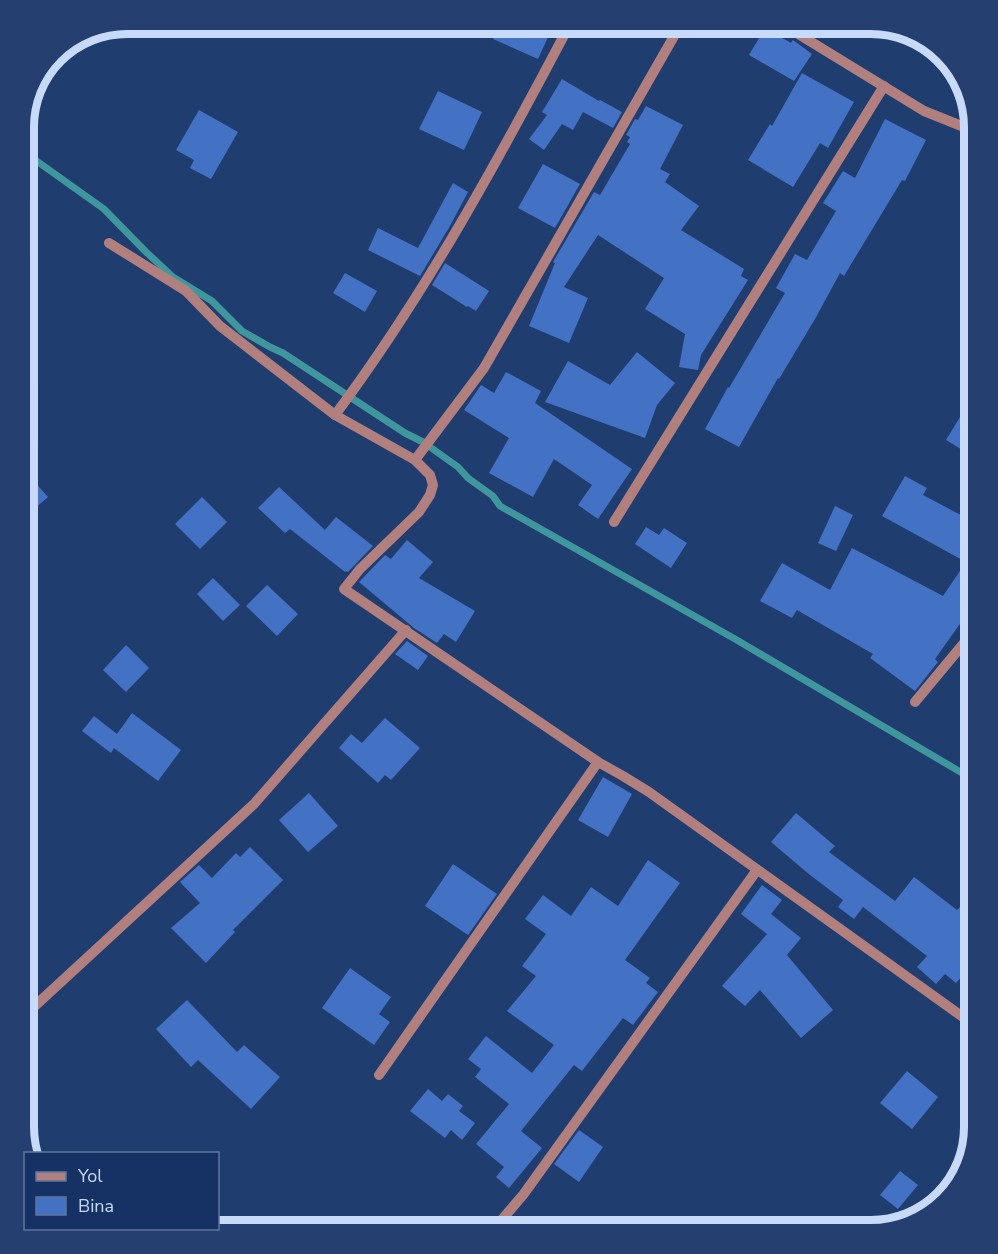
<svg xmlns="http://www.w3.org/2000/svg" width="998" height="1254" font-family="'Nunito Sans',sans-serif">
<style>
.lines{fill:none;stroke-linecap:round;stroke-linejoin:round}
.stream{stroke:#3f969c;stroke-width:7}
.building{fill:#4371c3}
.minor{stroke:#b1807e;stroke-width:10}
.rim{fill:none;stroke:#c7daf9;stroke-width:8}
</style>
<rect width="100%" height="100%" fill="#203d70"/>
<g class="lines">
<!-- stream -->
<path class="stream" d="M24 152 104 209 146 252 173 277 212 301 242 331 270 347 283 353 405 433 423 442 458 467 468 478 493 496 500 506 735 639 974 780"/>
</g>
<!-- building -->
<g class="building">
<path d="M500 24H554L538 59 493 39Z"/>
<path d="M765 28 791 43 793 40 812 54 794 81 749 55Z"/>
<path d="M802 73 854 102 828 148 820 143 793 187 748 160 770 124 772 126Z"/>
<path d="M562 79 599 101 600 100 622 112 613 128 583 112 573 130 562 124 544 150 529 139 547 115 542 112Z"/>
<path d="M438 91 482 112 464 150 419 129Z"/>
<path d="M646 106 683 125 660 169 670 174 665 182 699 206 681 230 744 269 741 276 748 280 701 355 698 370 679 367 685 334 645 309 664 278 598 235 564 287 588 298 569 343 529 326 555 263 553 262 594 192 600 195 630 144 627 142 630 137 626 135 635 119 638 120Z"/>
<path d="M199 110 238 132 211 179 190 168 194 160 176 150Z"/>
<path d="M885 119 926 140 905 181 902 180 844 276 840 273 815 319 779 379 778 378 739 447 705 429 728 387 729 388 785 293 776 288 795 254 807 260 836 211 823 203 843 171 855 178Z"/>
<path d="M543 164 580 184 555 228 518 208Z"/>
<path d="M453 183 468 192 450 226 420 276 368 250 378 228 418 248Z"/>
<path d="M445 263 489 291 476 311 468 306 467 307 432 285Z"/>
<path d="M345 273 377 291 365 312 333 293Z"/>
<path d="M637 352 675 383 657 405 645 438 545 402 568 361 610 385Z"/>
<path d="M506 372 541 391 535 403 632 469 598 519 578 505 592 485 554 459 533 497 489 473 509 438 464 410 481 385 494 393Z"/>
<path d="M974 394V457L946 440Z"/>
<path d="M24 470 48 497 24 518Z"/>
<path d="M905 476 927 488 923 495 974 522V604L935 659 938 662 915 691 870 658 873 654 797 610 792 618 760 601 782 563 830 590 852 548 943 596 966 562 882 516Z"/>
<path d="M279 487 325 530 336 517 373 546 348 572 346 571 345 572 290 529 285 533 258 508Z"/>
<path d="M202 497 227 522 200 549 175 524Z"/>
<path d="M835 506 853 515 836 551 818 543Z"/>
<path d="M646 527 659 535 664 528 687 543 671 568 635 544Z"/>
<path d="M407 540 433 562 419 578 475 611 456 642 444 634 437 643 414 628 359 582 385 555 391 559Z"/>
<path d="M213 578 240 605 223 621 197 594Z"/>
<path d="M267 585 298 614 277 636 246 606Z"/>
<path d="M407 641 428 656 418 670 395 654Z"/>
<path d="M126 645 149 668 126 692 103 670Z"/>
<path d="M132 713 181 750 158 781 114 748 111 753 82 731 94 716 117 734Z"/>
<path d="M385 718 420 748 391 780 385 775 378 783 339 748 351 734 362 743Z"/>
<path d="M603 777 632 794 608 837 578 820Z"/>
<path d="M309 793 338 826 308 852 279 820Z"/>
<path d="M796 813 835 846 829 852 895 901 914 877 957 910 974 894V963L956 983 945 974 936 984 917 967 927 956 863 907 854 919 838 907 843 900 810 875 771 842Z"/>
<path d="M250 847 283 880 233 930 235 932 206 963 171 928 200 903 180 882 199 865 212 878 236 853 240 857Z"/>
<path d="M648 860 680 883 625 960 650 978 646 983 658 992 633 1025 623 1018 582 1071 574 1065 521 1131 542 1148 509 1188 496 1177 504 1167 476 1144 509 1104 475 1077 481 1069 468 1059 486 1036 532 1073 554 1045 507 1011 536 976 522 966 546 934 525 919 543 895 571 916 591 887 618 906Z"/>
<path d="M453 864 497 894 468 935 425 906Z"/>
<path d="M762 885 782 900 771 914 801 938 787 955 833 1010 801 1038 760 990 745 1006 722 986 767 934 741 914Z"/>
<path d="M350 968 391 997 379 1014 390 1022 374 1045 322 1008Z"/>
<path d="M187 1000 237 1052 244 1045 280 1077 251 1109 198 1060 191 1067 156 1029Z"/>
<path d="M907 1071 938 1097 912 1129 880 1103Z"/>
<path d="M428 1089 442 1101 448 1094 463 1106 459 1111 475 1123 462 1140 451 1130 445 1138 410 1111Z"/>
<path d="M579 1130 603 1147 579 1182 554 1164Z"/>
<path d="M900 1171 918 1185 898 1209 880 1195Z"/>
</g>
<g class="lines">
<!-- minor -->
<g class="minor">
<path d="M782 24 924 111 974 131"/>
<path d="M109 243 186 291 220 326 335 415 415 460 430 475 433 485 430 495 419 512 360 569 344 589 598 762 379 1075"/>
<path d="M335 415C426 293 499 159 570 24"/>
<path d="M415 460 484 368 681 24"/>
<path d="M614 522 884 86"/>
<path d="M915 702 974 631"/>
<path d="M598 762 623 776 649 792 974 1025"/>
<path d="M24 1016 254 804 406 630"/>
<path d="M493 1230 523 1195 757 870"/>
</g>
</g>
<!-- crop -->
<path d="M0 0H998V1254H0ZM127 34H871A93 93 0 0 1 964 127V1127A93 93 0 0 1 871 1220H127A93 93 0 0 1 34 1127V127A93 93 0 0 1 127 34Z" fill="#243f70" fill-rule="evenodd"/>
<path class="rim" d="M127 34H871A93 93 0 0 1 964 127V1127A93 93 0 0 1 871 1220H127A93 93 0 0 1 34 1127V127A93 93 0 0 1 127 34Z"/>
<!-- legend -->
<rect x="24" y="1152" width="195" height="78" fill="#163264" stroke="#5d75a0" stroke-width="1.5"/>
<rect x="36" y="1172" width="30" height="9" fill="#b1807e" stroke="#5d75a0" stroke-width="1.5"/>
<text x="78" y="1182" font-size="18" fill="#c7daf9">Yol</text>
<rect x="36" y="1197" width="30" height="18" fill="#4371c3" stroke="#5d75a0" stroke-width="1.5"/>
<text x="78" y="1212" font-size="18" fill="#c7daf9">Bina</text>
</svg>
